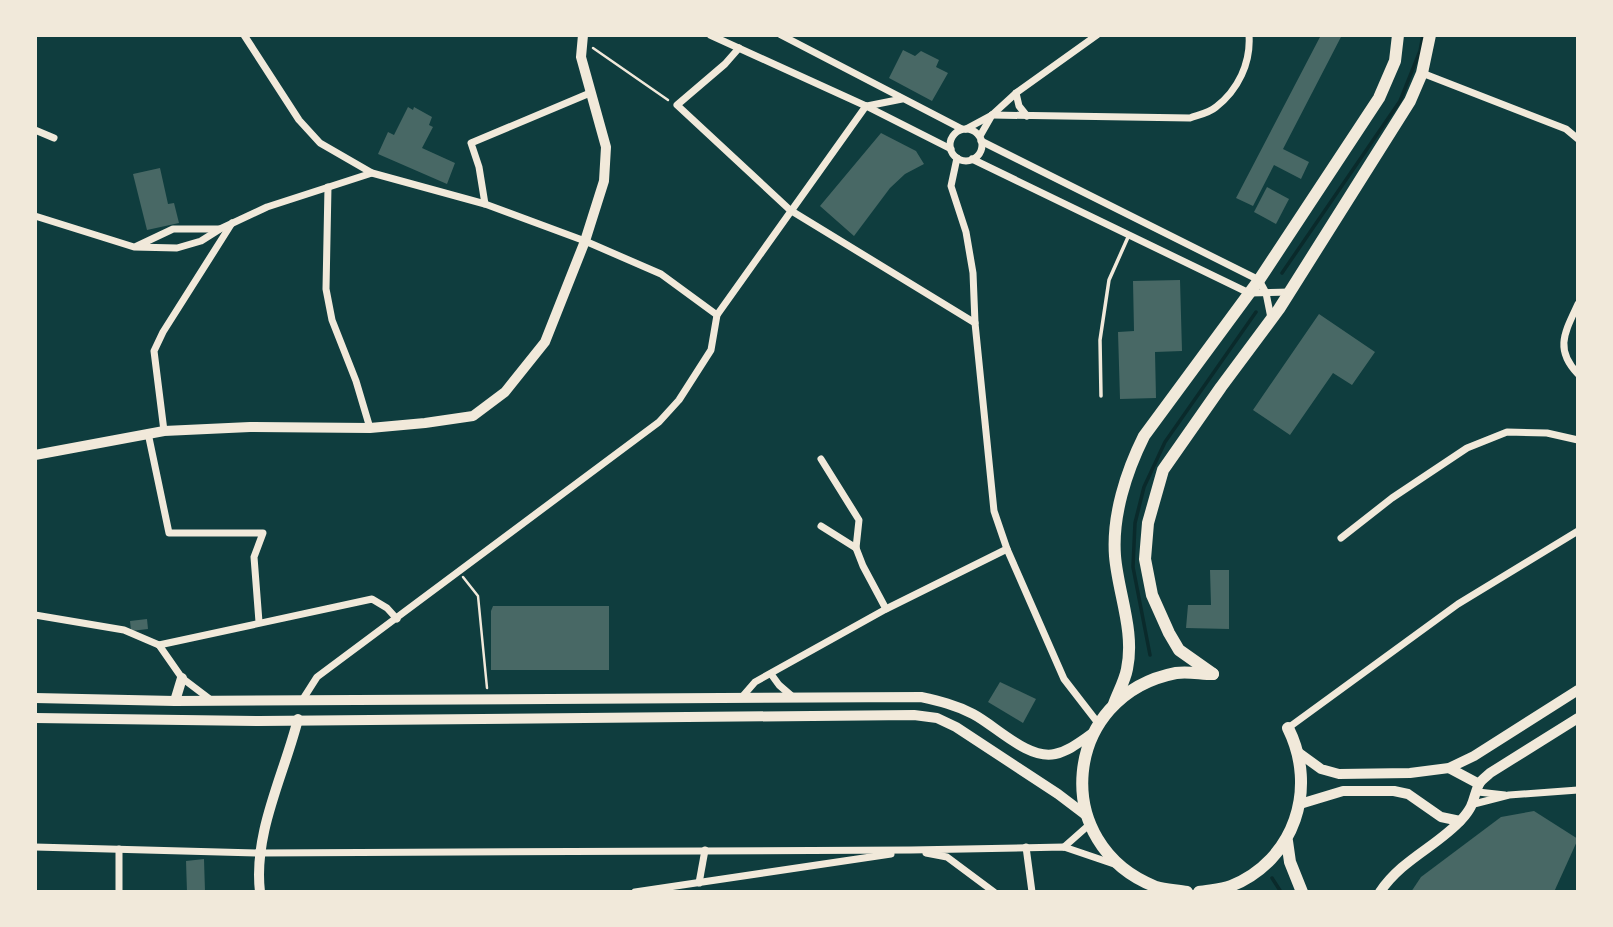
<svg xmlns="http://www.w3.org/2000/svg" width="1613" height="927" font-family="Raleway,sans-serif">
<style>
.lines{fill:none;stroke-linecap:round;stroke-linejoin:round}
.stream{stroke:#0a2a2b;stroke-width:3.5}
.building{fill:#486865}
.path{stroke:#f1e9da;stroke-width:2.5}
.service{stroke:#f1e9da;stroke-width:3.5}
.minor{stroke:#f1e9da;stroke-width:7}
.tertiary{stroke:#f1e9da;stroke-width:10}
.secondary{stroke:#f1e9da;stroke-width:10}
.primary{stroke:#f1e9da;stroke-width:12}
</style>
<rect width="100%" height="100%" fill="#0f3d3e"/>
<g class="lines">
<!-- stream -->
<g class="stream">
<path d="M1282 273 1400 101 1420 51 1423 35"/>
<path d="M1150 655 1133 567 1135 523 1144 487 1165 442 1256 312"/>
<path d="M1272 878 1281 892"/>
</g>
</g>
<!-- building -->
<g class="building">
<path d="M1321 35H1342L1283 149 1309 162 1301 179 1274 165 1253 206 1236 198Z"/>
<path d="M903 50 915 56 921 51 939 60 936 67 948 73 932 101 889 78Z"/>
<path d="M408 107 413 110 414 107 432 117 429 125 433 127 422 148 455 163 447 184 378 154 388 132 394 135Z"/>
<path d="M881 133 916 151 924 164 905 174 890 188 854 236 820 206Z"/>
<path d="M160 168 168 204 174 203 179 223 147 230 133 174Z"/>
<path d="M1267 187 1289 199 1276 224 1254 212Z"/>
<path d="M1180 280 1182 351 1155 352 1156 398 1120 399 1118 332 1134 331 1133 281Z"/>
<path d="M1319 314 1375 352 1352 385 1333 373 1290 435 1253 410Z"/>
<path d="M1210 570H1229V629L1186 628 1188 605H1211Z"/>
<path d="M493 606H609V670H491V611Z"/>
<path d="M147 619 148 629 131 631 130 621Z"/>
<path d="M1000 682 1036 699 1023 723 988 702Z"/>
<path d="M1534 811 1578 839 1554 892H1411L1421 877 1501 817Z"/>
<path d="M204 859 205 892H187L186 861Z"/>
</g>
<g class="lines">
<!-- path -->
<g class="path">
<path d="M593 48 668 100"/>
<path d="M463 577 478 596 487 688"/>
</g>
<!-- service -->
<path class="service" d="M1101 396 1100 340 1109 280 1129 235"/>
<!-- minor -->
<g class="minor">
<path d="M244 35 299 120 320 143 372 173 485 204 585 241 661 274 717 315"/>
<path d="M710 35 866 106 951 149"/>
<path d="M781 35 962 129"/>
<path d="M739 48 725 64 677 105 790 210 975 323"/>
<path d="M1422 73 1566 129 1578 139"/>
<path d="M1016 93 1019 106 1027 116"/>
<path d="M867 106 902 99"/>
<path d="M992 115 1190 118C1198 115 1209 113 1216 107 1238 90 1251 63 1249 35"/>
<path d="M966 129 992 115 1016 93 1097 35"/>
<circle cx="966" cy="145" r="16"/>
<path d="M35 130 54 138"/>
<path d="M980 136 992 115"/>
<path d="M981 141 1259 280 1266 293 1271 318"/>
<path d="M957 158 951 186 966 232 973 273 975 323 994 511 1007 549 1064 679 1098 723"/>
<path d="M972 159 1249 293 1290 292"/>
<path d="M328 187 326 289 332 320 356 381 370 428"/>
<path d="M485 204 479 167 471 143 590 93"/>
<path d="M35 216 134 247 177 248 201 241 220 229 267 207 372 173"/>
<path d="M137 246 173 229H219"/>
<path d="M1578 304C1565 332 1554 349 1578 374"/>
<path d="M164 431 154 351 163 332 232 223"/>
<path d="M148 433 169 533H263L254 557 259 622"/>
<path d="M821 459 859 520 856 548 863 566 886 609"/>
<path d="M821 526 856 548"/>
<path d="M1341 538 1392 498 1467 448 1507 432 1547 433 1578 440"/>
<path d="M35 615 124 630 159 645 182 678 211 700"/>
<path d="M159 645 372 599 387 608 397 619"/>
<path d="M771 674 779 685 794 698"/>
<path d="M742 697 755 682 886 609 1007 549"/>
<path d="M303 699 317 677 659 422 679 400 711 350 717 315 866 106"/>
<path d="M1288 728 1458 604 1578 531"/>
<path d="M1478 792 1505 795"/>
<path d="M1474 804 1509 795 1578 790"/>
<path d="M35 847 260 853 911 850 1064 847 1117 865"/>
<path d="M1026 847 1032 892"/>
<path d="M1064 847 1090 824"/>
<path d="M119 849V892"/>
<path d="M926 853 947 857 994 892"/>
<path d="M699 883 705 850"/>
<path d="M635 892 891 854"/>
</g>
<!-- tertiary -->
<g class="tertiary">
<path d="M35 455 164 431 250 427 370 428 425 423 473 416 505 392 545 342 585 241 604 181 606 147 581 57 583 35"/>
<path d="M260 892C253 833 284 775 298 719"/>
</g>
<!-- secondary -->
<g class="secondary">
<path d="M35 698 175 701 921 697C939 701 956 705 973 714 996 726 1028 760 1055 754 1069 751 1081 741 1093 733"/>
<path d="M175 701 182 678"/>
<path d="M35 718 259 721 914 715 937 718 956 727 1058 794 1087 816"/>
<path d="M1299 753 1321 769 1339 774 1410 773 1449 768 1474 756 1578 690"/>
<path d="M1449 768 1479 784"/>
<path d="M1300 804 1343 791H1394L1408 794 1441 817 1460 821"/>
<path d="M1380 892C1402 859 1438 846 1462 819 1476 803 1472 799 1479 784 1481 780 1487 776 1490 773L1578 718"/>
</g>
<!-- primary -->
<g class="primary">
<path d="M1213 674 1179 650 1169 633 1152 595 1145 559 1148 523 1163 470 1221 387 1279 309 1410 101 1422 73 1430 35"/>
<path d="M1114 704C1118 693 1125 680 1127 669 1135 631 1118 593 1115 556 1112 516 1126 472 1144 436L1259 280 1379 98 1395 61 1398 35"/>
<path d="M1287 841 1290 862 1302 892"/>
<path d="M1187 892C1177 890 1165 890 1156 887 1048 845 1062 695 1176 673 1187 671 1201 674 1213 674"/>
<path d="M1199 892C1209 890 1222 890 1231 886 1295 860 1318 788 1288 728"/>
</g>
</g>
<!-- border -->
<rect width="1613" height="927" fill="none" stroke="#f1e9da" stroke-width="74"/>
</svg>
